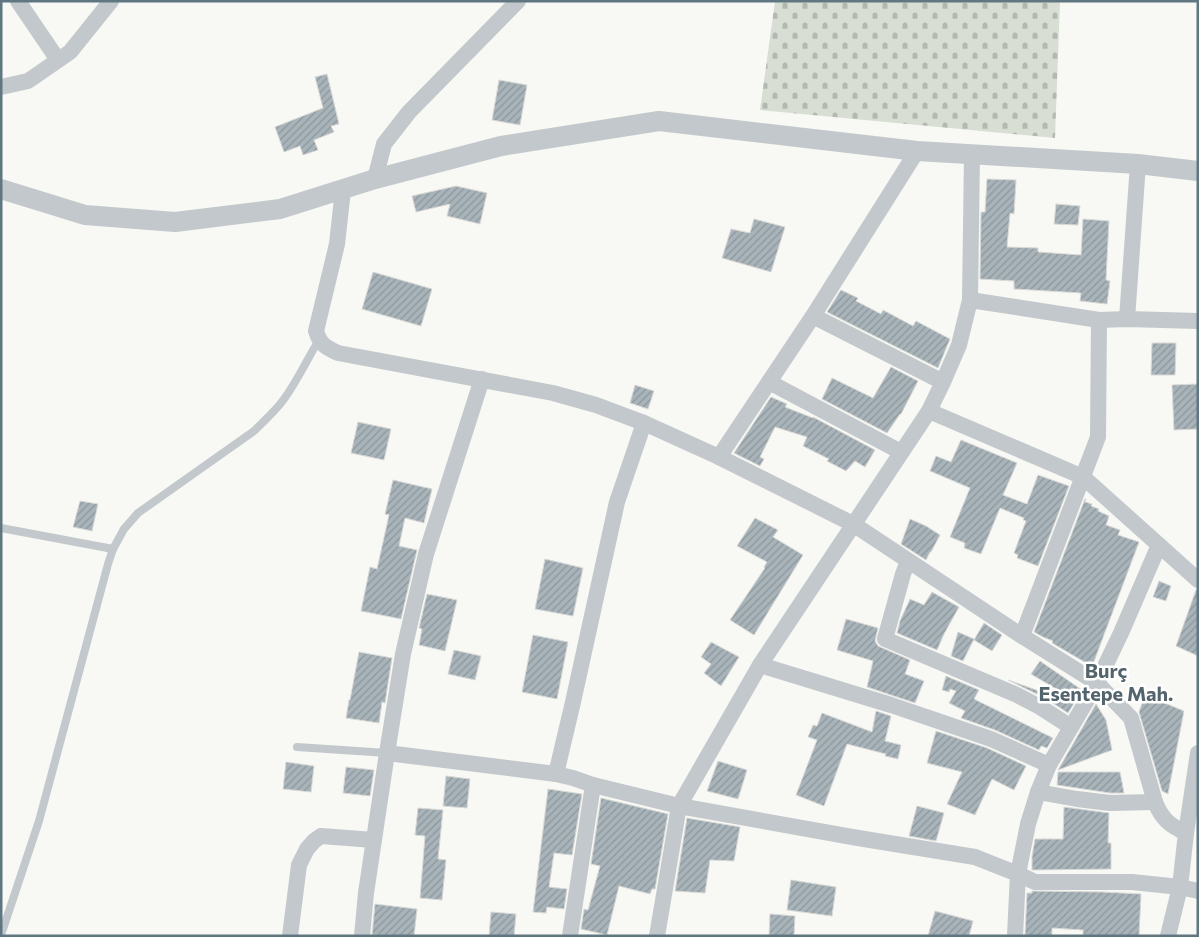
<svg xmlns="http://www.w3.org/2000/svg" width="1199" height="937" font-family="Commissioner,sans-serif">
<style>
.cemetery{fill:url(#cemetery-stones)}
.building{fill:url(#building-hatch);stroke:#d9d9d7}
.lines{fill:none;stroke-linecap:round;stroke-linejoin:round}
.service{stroke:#c2c8cb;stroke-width:8}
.minor{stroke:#c2c8cb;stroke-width:16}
.tertiary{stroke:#c2c8cb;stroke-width:20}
.labels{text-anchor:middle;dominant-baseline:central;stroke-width:5;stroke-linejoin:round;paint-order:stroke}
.district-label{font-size:20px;font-weight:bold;fill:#53646d;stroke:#fff}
</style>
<defs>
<pattern id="cemetery-stones" width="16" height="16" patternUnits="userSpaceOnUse" patternTransform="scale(1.25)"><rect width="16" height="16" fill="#d8ded3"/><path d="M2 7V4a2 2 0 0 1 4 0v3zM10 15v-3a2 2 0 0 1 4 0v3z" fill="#b3b9b1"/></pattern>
<pattern id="building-hatch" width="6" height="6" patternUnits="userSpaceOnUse" patternTransform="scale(1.25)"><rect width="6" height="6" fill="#a8b4b9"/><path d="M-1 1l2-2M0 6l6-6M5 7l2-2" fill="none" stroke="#8c979c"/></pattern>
</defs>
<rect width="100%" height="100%" fill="#f8f8f4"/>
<!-- cemetery -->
<path class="cemetery" d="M775 1H1060L1055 138 760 110Z"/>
<!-- building -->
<g class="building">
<path d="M327 74 339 124 331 126 334 132 314 140 318 150 303 155 300 146 284 152 275 127 323 108 315 77Z"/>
<path d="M499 80 527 85 520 125 492 120Z"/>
<path d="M987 179 1016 180 1014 214 1010 213 1007 247 1038 248V252L1081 255 1083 219 1109 221 1106 280 1110 281 1107 304 1080 301 1081 293 1014 289V281L980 279 981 212H985Z"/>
<path d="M456 186 487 193 480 224 447 216 450 204 416 212 412 196Z"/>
<path d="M1056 204 1080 206 1078 225 1054 224Z"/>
<path d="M754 219 785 227 771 272 722 258 731 229 750 233Z"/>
<path d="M373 272 432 289 421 326 362 309Z"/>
<path d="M841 290 858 298 856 301 881 314 883 310 913 326 916 321 950 339 938 368 827 312Z"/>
<path d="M1152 343H1176L1175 375H1151Z"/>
<path d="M891 367 918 381 901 414H900L887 433 822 399 832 378 873 398Z"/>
<path d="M1198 384V429L1174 430 1172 385Z"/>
<path d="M635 385 654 391 648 409 630 403Z"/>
<path d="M771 397 787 404 785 407 813 418V417L875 450 865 467 855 461 846 471 827 461 829 459 803 446 807 437 775 427 760 457 764 459 760 466 734 453Z"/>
<path d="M358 422 391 429 384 460 351 453Z"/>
<path d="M961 440 1017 463 1003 495 1027 504 1038 475 1069 486 1038 566 1017 558 1018 555 1014 553 1026 521 1023 520 1024 518 1000 508 981 554 964 548 965 543 950 537 970 488 930 471 936 456 951 462Z"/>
<path d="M393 480 432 489 424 523 405 518 399 546 417 550 401 619 361 611 370 567 377 569 389 515 385 514Z"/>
<path d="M1085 499H1086L1085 502 1092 504 1091 506 1099 509 1098 511 1109 516 1106 525 1120 530 1118 535 1139 542 1093 664H1088L1052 643 1053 641 1043 637 1034 632Z"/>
<path d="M80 501 98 504 92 531 73 527Z"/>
<path d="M755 518 778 530 773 537 803 555 754 635 730 620 765 568 764 567 767 562 737 546Z"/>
<path d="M910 519 926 526 940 535 931 552H930L926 560 901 544Z"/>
<path d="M545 559 583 568 573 616 535 609Z"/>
<path d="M1159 581 1171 586 1166 601 1153 597Z"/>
<path d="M1196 590 1198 591V656L1176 646Z"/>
<path d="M932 592 959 607 944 634 937 650 897 633 900 621 910 599 924 605Z"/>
<path d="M427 594 457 600 445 651 419 645 422 629 419 628Z"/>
<path d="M846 619 878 628 875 641 878 646 910 660 905 674 924 681 915 703 867 687 873 661 837 650Z"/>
<path d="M984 623 1002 635 992 651 974 640Z"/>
<path d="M958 632 974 639 963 661 951 656Z"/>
<path d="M533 635 568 642 557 699 522 692Z"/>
<path d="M711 642 739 657 721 686 704 673 711 664 701 657Z"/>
<path d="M454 650 481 656 475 680 448 674Z"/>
<path d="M359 652 392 658 385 703 382 702 379 723 346 718 349 700H350Z"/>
<path d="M1040 661 1082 690 1068 713 1045 698 1008 680 1056 697 1058 690 1031 674Z"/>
<path d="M946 676 979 690 974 699 1053 738 1047 748 1041 746 1039 750 995 730 961 718 965 711 949 703 956 691 950 689 949 692 942 690Z"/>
<path d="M1145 695 1184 711 1168 794 1162 791 1139 712Z"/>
<path d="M1096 704 1106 720 1112 750 1058 770Z"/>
<path d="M876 711 891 716 885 741 901 745 898 759 885 756 886 754 847 744 824 806 796 795 817 740 808 737 813 725 817 726 822 713 872 732Z"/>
<path d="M936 731 987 748 1026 766 1014 790 992 779 975 815 947 804 962 772 927 763Z"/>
<path d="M718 761 747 770 738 799 707 791Z"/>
<path d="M286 762 314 766 311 792 283 789Z"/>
<path d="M346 767 374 770 370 796 343 793Z"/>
<path d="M1058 772H1120L1124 793H1110L1057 785Z"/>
<path d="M446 776 470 779 467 808 443 806Z"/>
<path d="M548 789 582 794 572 855 554 853 549 887 567 889 564 909 547 907 546 913 533 912Z"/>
<path d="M601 798 668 814 655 889H652L650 894 619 886 607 935 581 929 584 909 588 910 600 866 591 864Z"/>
<path d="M917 806 944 813 936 841 909 836Z"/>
<path d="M1064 807 1109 813 1108 843H1111V869L1034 870H1032V856L1035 839H1063Z"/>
<path d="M418 808 443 810 438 859 446 860 442 900 420 898 425 836 415 835Z"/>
<path d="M687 818 740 827 734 861 710 860 705 893 675 891Z"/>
<path d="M791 880 836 887 832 916 787 910Z"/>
<path d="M1032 891 1103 892 1141 894 1139 936H1083V930L1052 928V936H1025L1027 893H1032Z"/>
<path d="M375 904 417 909 414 936 372 935Z"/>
<path d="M935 911 973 921 969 936H928Z"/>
<path d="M491 912 516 914 514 936H489Z"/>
<path d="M770 914 795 916 794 936H769Z"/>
</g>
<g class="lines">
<!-- service -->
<g class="service">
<path d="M1 528 113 549"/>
<path d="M297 747 387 753"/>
<path d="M1 935 39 821 108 564 113 549 124 529 138 513 254 431C263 422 273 413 281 403 296 384 306 361 319 340"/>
</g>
<!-- minor -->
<g class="minor">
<path d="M18 1 58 60"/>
<path d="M1 87 28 81 70 52 111 1"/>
<path d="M375 179 384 144 409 112 518 1"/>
<path d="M343 190 337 244 316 331C320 344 325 347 338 353L553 393 596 405 644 423 719 457 853 524 1022 636 1097 683 1131 718 1155 802C1162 819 1169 825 1186 833"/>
<path d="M970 300 1099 320 1127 319 1198 321"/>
<path d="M813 316 943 382"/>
<path d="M1127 319 1138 164"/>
<path d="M769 382 901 452"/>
<path d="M929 411 1083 477 1198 580"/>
<path d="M719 457 813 316 917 151"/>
<path d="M908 561 903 574 885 639 1017 695 1040 707 1071 727"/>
<path d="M1022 636 1098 437 1099 320"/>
<path d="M760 665 891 705 991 739 1049 765"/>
<path d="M387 753 556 774 573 778 593 785 679 806 858 838 975 857 1018 874 1035 882H1132L1180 887 1198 891"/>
<path d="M556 774 573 702 617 502 644 423"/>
<path d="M1038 792 1077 799 1110 803 1155 802"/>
<path d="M290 936 299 865 307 849 314 841 321 836 374 840"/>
<path d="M362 936 366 893 387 753 403 654 426 554 482 379"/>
<path d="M570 936 593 785"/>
<path d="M657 936 679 806 760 665 929 411 943 382 959 345 970 300 972 154"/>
<path d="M1015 936 1018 874 1028 824 1038 792 1049 765 1097 683 1121 633 1159 545"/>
<path d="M1168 936 1180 887 1186 833 1198 753"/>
</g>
<!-- tertiary -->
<path class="tertiary" d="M1 189 85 215 175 222 280 209 375 179 501 146 659 121 917 151 1138 164 1198 171"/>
</g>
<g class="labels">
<!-- district labels -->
<g class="district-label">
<text x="1106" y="670">Burç<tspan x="1106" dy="23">Esentepe Mah.</tspan></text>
</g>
</g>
<!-- border -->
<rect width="1199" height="937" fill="none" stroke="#607782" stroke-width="5"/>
</svg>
